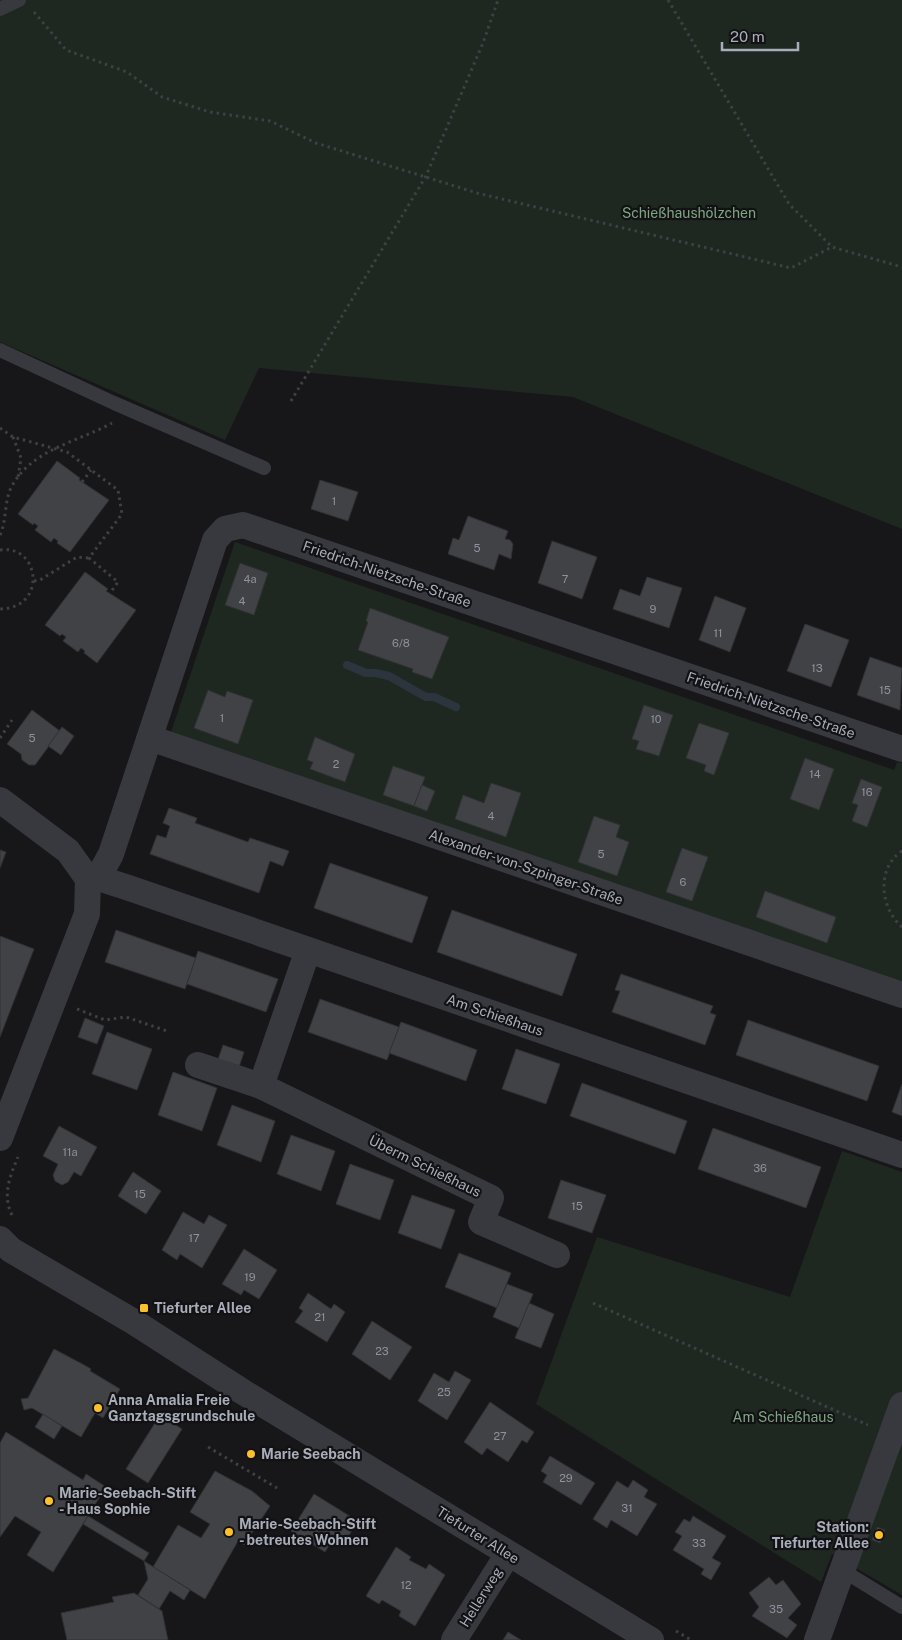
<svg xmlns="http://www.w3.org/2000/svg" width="902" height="1640" font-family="'Public Sans',sans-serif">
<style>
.green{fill:#1f2820}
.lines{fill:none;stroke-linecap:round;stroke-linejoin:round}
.stream{stroke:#2c353e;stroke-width:8}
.building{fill:#414246;stroke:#313135}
.path{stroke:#3e4046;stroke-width:3;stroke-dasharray:2.5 4;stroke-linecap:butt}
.lane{stroke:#38393f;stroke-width:14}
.street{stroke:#38393f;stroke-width:26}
.poi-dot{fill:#fbc02d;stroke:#121214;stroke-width:2}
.labels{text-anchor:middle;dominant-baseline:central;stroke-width:4.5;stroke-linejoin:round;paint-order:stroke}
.number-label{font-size:11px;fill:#8f929d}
.park-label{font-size:14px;fill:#7fa683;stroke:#121214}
.street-label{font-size:14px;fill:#a9adba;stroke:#121214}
.poi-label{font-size:14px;font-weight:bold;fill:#a9adba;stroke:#121214;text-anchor:start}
</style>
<rect width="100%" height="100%" fill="#171719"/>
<!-- green -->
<g class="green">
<path d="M0 0H902V529L573 397 259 368 225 440 0 342Z"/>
<path d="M235 542 894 770 897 762 902 763V986L171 732Z"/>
<path d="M842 1151 902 1172V1595L832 1554 821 1582 536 1404 597 1237 790 1297Z"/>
</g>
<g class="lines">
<!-- stream -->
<path class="stream" d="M347 665 366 673H375L389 676 426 697H434L456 707"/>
</g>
<!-- building -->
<g class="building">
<path d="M57 461 80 478 79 480 109 500 70 552 57 543 58 541 54 538 51 542 35 530 38 526 34 523 33 525 18 514Z"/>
<path d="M320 480 358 492 348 521 311 509Z"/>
<path d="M468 516 508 531 505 539 510 540 513 544 511 559 499 554 494 570 448 554 453 538 459 540Z"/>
<path d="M552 541 597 557 582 599 538 583Z"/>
<path d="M240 563 268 573 254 615 225 605Z"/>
<path d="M85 572 108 589 106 591 136 610 97 663 84 653 85 651 81 648 78 652 63 641 66 637 62 634 60 636 45 625Z"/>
<path d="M647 577 682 588 669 628 613 609 620 589 640 596Z"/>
<path d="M715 596 746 608 730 652 699 640Z"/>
<path d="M370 608 449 637 432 679 412 672 413 669 358 650 368 622 366 621Z"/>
<path d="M805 624 849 640 831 687 787 671Z"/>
<path d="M870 657 902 668 900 710 857 695Z"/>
<path d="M208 690 225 697 227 691 253 700 238 744 194 728Z"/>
<path d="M644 705 673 715 659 756 636 749 639 741 632 739Z"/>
<path d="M32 710 60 731 35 765H29L22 760 21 754 7 744Z"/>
<path d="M699 723 729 733 714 775 704 771 706 765 686 758Z"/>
<path d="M62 727 74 736 61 755 48 746Z"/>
<path d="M315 737 355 754 345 782 310 769 313 762 307 760Z"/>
<path d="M805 758 834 769 819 810 790 799Z"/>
<path d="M393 766 425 777 414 806 383 795Z"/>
<path d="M861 779 882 787 867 827 852 821 858 805 852 803Z"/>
<path d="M491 783 521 793 506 837 455 819 463 795 484 803Z"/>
<path d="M422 785 435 791 427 811 414 806Z"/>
<path d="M169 808 197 818 195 823 248 842 250 838 289 851 283 866 270 861 259 893 150 854 157 835 166 838 170 826 163 823Z"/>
<path d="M594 816 620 825 616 837 629 842 617 876 578 862Z"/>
<path d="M682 848 708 857 692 901 666 892Z"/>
<path d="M0 850 6 852 0 868Z"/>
<path d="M330 863 428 897 412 943 314 908Z"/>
<path d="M765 891 836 917 827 943 756 917Z"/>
<path d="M452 910 577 954 562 996 437 952Z"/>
<path d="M116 930 196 958 185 989 105 962Z"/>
<path d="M0 936 34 949 0 1037Z"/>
<path d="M198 951 278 979 266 1012 187 984Z"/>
<path d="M621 974 713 1006 710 1013 716 1015 705 1045 612 1012 620 991 615 990Z"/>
<path d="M320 999 399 1027 387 1060 308 1032Z"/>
<path d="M85 1018 104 1026 97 1044 78 1037Z"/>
<path d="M748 1020 879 1066 867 1101 736 1055Z"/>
<path d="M401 1022 477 1050 466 1081 389 1053Z"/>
<path d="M107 1032 152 1049 137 1090 92 1074Z"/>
<path d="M223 1045 244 1052 237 1073 216 1065Z"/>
<path d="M516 1049 560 1064 546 1104 502 1089Z"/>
<path d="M173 1072 217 1088 202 1131 158 1115Z"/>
<path d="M582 1083 687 1121 675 1154 570 1116Z"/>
<path d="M902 1084V1116L892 1112Z"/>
<path d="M232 1105 275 1121 261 1162 217 1145Z"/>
<path d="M59 1126 97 1147 81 1176 74 1172 68 1182 62 1185 55 1181 53 1175 58 1164 43 1156Z"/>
<path d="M713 1128 821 1167 806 1208 698 1169Z"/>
<path d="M291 1135 335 1151 321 1191 277 1174Z"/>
<path d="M350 1164 394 1180 380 1220 336 1204Z"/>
<path d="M133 1172 161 1191 146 1214 118 1196Z"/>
<path d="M561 1180 606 1195 592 1233 548 1218Z"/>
<path d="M412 1195 455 1210 441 1249 398 1233Z"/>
<path d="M183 1212 204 1224 209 1215 227 1225 202 1268 180 1254 177 1260 162 1250Z"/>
<path d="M244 1249 277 1270 259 1299 244 1290 241 1295 222 1284Z"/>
<path d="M459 1253 511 1273 497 1308 445 1287Z"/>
<path d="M507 1284 533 1294 519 1328 493 1317Z"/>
<path d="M308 1293 331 1309 334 1304 345 1312 327 1342 295 1322 303 1311 299 1308Z"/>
<path d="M529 1303 554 1314 541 1348 515 1338Z"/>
<path d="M372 1321 412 1347 390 1380 352 1354Z"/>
<path d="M54 1349 86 1366 91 1369 90 1371 120 1389 103 1418 95 1413 81 1437 32 1408 24 1410 21 1399 28 1398Z"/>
<path d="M455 1371 471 1380 447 1420 418 1401 434 1373 449 1382Z"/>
<path d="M490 1402 534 1432 527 1443 522 1440 508 1462 487 1448 482 1455 464 1442Z"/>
<path d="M43 1414 62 1426 54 1439 35 1427Z"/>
<path d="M160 1415 182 1429 148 1483 126 1469Z"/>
<path d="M6 1432 83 1480 86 1474 106 1487 53 1572 27 1555 41 1532 15 1516 0 1537V1443Z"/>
<path d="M550 1456 595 1483 581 1505 543 1482 547 1475 541 1471Z"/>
<path d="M215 1471 252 1491 270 1506 244 1545 238 1541 205 1599 153 1567 178 1525 201 1538 210 1524 190 1512Z"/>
<path d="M633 1480 648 1490 644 1497 657 1504 637 1536 611 1520 607 1528 593 1519 617 1481 628 1488Z"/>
<path d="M314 1494 348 1515 325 1552 291 1531Z"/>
<path d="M348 1515 358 1521 346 1540 336 1534Z"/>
<path d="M88 1516 149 1553 144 1561 83 1524Z"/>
<path d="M693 1516 726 1536 712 1558 721 1563 711 1580 701 1574 704 1569 673 1550 682 1536 675 1532 684 1519 690 1522Z"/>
<path d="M877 1527 885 1530 880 1543 872 1540Z"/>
<path d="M396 1547 411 1557 409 1560 426 1569 429 1564 445 1575 415 1626 399 1616 401 1611 382 1600 379 1604 366 1596Z"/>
<path d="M144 1561 190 1590 184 1600 170 1591 159 1609 138 1595 148 1579Z"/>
<path d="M769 1577 776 1585 783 1580 801 1604 788 1618 797 1625 787 1638 752 1616 759 1607 749 1593Z"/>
<path d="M134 1593 162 1611 168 1640H67L61 1613 114 1602 112 1597Z"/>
<path d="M508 1632 521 1640H503Z"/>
</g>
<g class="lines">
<!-- path -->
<g class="path">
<path d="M668 0 789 204 832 247 902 267"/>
<path d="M34 12 66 50 127 72 162 97 210 112 270 121 316 143 477 193 791 268 832 247"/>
<path d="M291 401 426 176 483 43 498 0"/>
<path d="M0 428 13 437 67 452 118 490 122 514 89 558 118 582 110 593"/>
<path d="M13 437 21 458 18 478"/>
<path d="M82 482 91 470"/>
<path d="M0 535C7 520 4 500 12 486 32 449 78 442 112 423"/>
<path d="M0 550C40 544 48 608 0 609"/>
<path d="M34 581 40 580 77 557 89 558"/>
<path d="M0 738 12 720"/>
<path d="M902 851C876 868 880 908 902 927"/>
<path d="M77 1009 105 1020 126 1017 167 1031"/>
<path d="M12 1215C2 1195 10 1176 18 1157"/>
<path d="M593 1303 868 1425"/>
<path d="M208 1447 277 1488"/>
<path d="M676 1631 691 1640"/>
</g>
<!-- lane -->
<g class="lane">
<path d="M0 9 19 0"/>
<path d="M0 350 114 403 264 468"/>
<path d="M842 1570 902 1607"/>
</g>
<!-- street -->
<g class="street">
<path d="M150 738 902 995"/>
<path d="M0 800 68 851 88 879 87 914 0 1138"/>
<path d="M98 878 111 854 215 540 225 529 243 525 902 749"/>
<path d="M88 879 98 878 129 888 902 1155"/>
<path d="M198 1065 261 1086 491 1198 481 1222 557 1255"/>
<path d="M261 1086 308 950"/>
<path d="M0 1239 11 1250 134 1322 243 1392 651 1640"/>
<path d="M454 1640 508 1554"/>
<path d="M817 1640 902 1405"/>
</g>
</g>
<!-- markers -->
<g class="poi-dot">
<rect x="139" y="1303" width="10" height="10" rx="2.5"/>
<circle cx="98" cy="1408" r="5"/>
<circle cx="251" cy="1454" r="5"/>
<circle cx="49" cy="1501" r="5"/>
<circle cx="229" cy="1532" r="5"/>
<circle cx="879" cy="1535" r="5"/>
</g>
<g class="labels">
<!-- number labels -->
<g class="number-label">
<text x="334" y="501">1</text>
<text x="477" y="548">5</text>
<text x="250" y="579">4a</text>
<text x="565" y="579">7</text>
<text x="242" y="601">4</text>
<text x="653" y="609">9</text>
<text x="718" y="633">11</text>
<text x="401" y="643">6/8</text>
<text x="817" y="668">13</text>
<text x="885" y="690">15</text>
<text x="222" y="718">1</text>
<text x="656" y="719">10</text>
<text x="32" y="738">5</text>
<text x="336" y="764">2</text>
<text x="815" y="774">14</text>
<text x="867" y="792">16</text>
<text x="491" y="816">4</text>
<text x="601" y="854">5</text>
<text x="683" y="882">6</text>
<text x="70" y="1152">11a</text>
<text x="760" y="1168">36</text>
<text x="140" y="1194">15</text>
<text x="577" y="1206">15</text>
<text x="194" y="1238">17</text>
<text x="250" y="1277">19</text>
<text x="320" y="1317">21</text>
<text x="382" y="1351">23</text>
<text x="444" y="1392">25</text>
<text x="500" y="1436">27</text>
<text x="566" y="1478">29</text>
<text x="627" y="1508">31</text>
<text x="699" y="1543">33</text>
<text x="406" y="1585">12</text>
<text x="776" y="1609">35</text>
</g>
<!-- park labels -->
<g class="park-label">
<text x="689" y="213">Schießhaushölzchen</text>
<text x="783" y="1417">Am Schießhaus</text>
</g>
<!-- street labels -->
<g class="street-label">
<text transform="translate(387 574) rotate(19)">Friedrich-Nietzsche-Straße</text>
<text transform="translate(771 705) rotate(19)">Friedrich-Nietzsche-Straße</text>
<text transform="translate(526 867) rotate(19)">Alexander-von-Szpinger-Straße</text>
<text transform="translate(495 1015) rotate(19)">Am Schießhaus</text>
<text transform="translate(425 1166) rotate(26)">Überm Schießhaus</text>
<text transform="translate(478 1535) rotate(32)">Tiefurter Allee</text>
<text transform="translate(481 1597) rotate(-58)">Hellerweg</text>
</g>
<!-- poi labels -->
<g class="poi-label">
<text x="154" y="1308">Tiefurter Allee</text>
<text x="108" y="1400">Anna Amalia Freie<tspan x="108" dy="16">Ganztagsgrundschule</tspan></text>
<text x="261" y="1454">Marie Seebach</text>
<text x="59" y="1493">Marie-Seebach-Stift<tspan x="59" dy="16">- Haus Sophie</tspan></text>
<text x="239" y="1524">Marie-Seebach-Stift<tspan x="239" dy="16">- betreutes Wohnen</tspan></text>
<text x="869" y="1527" text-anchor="end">Station:<tspan x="869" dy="16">Tiefurter Allee</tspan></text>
</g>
</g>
<!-- scale -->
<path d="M722 42v8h76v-8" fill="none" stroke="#a9adba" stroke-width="2.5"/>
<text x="730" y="42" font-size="15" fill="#a9adba" stroke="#121214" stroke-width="4" paint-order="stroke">20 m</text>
</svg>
